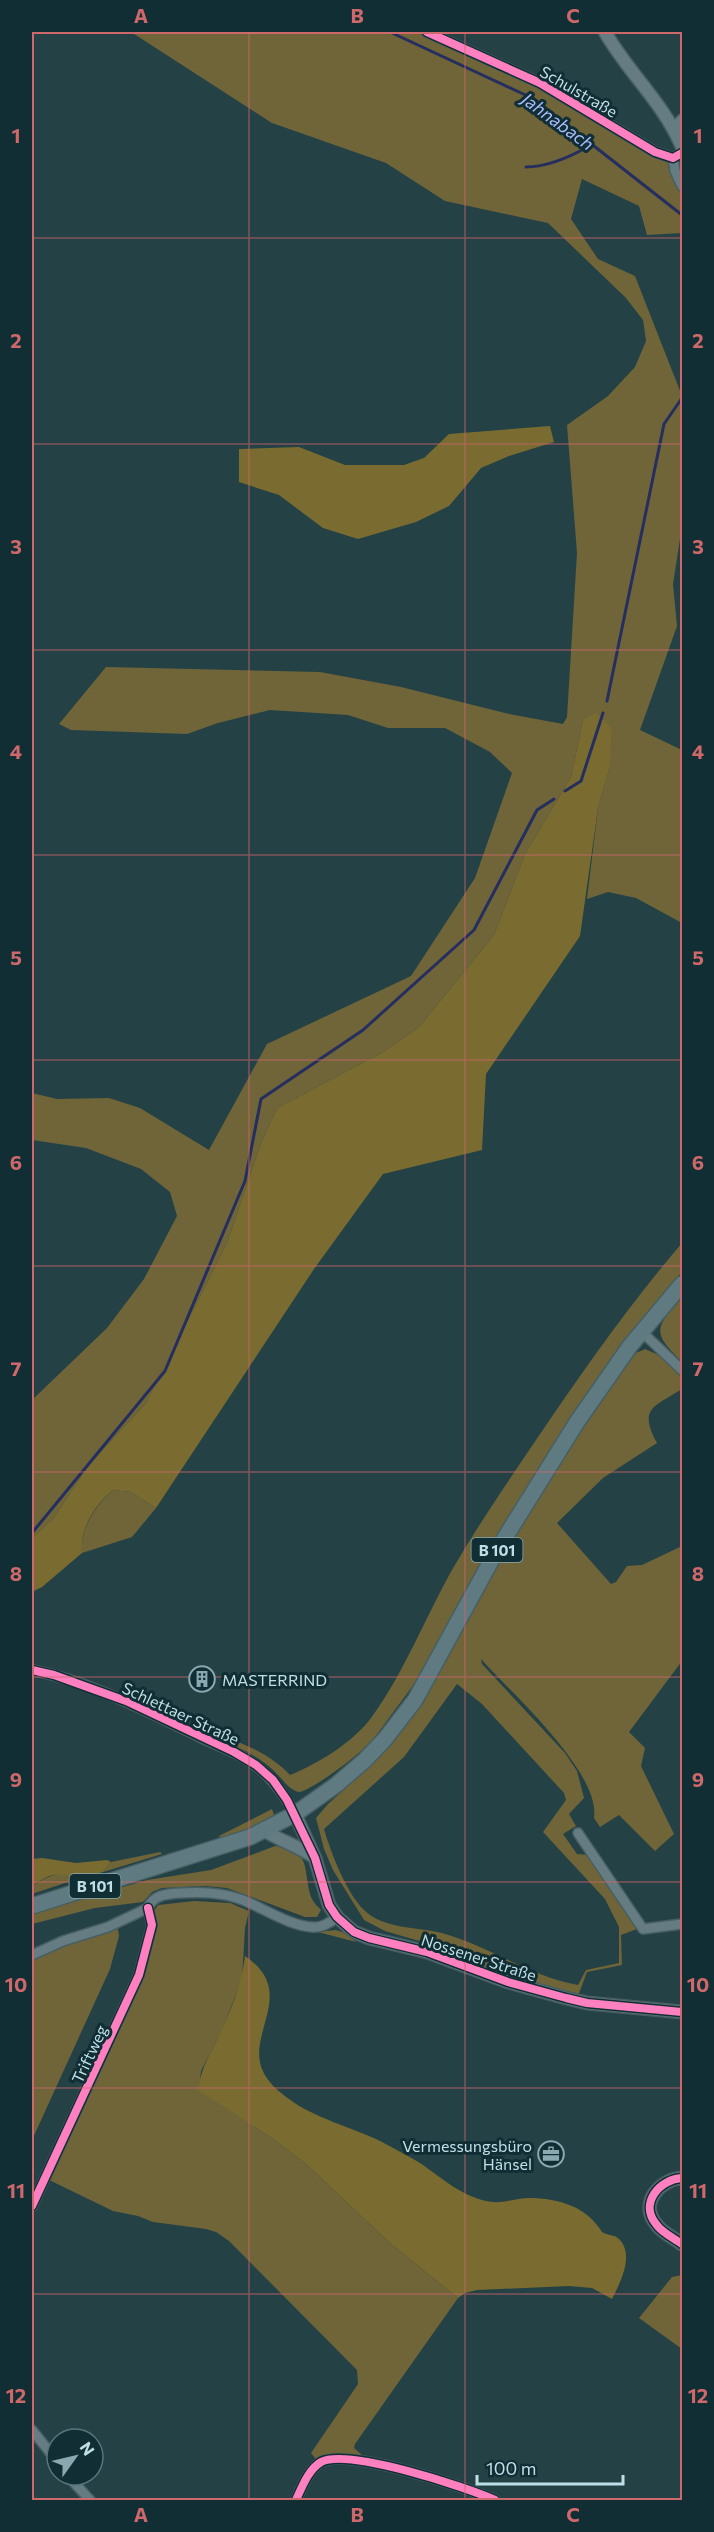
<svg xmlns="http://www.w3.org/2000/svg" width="714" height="2532" font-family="Commissioner,sans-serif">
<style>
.green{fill:#6f6538;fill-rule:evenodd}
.forest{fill:#7a6c30}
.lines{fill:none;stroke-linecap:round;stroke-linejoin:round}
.stream{stroke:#252e5f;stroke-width:3}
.minor-casing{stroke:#475f63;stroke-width:12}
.tertiary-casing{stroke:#475f63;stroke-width:15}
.primary-casing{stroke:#475f63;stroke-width:18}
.minor{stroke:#657c82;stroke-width:9}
.tertiary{stroke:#657c82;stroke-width:12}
.primary{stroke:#5f7b81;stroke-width:15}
.cycleway-casing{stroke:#112e34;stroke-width:11}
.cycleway{stroke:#ff80c0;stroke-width:8}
.grid{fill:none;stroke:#ce686b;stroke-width:1.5;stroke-opacity:0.55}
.labels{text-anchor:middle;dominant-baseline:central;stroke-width:6;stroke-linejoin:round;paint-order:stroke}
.shield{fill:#112e34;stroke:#8baab1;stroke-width:1.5}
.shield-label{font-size:15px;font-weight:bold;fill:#bfdfe7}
.street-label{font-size:16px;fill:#bfdfe7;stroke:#112e34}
.poi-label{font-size:16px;fill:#bfdfe7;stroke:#112e34;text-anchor:start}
.water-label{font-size:18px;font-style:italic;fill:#aabafe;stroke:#112e34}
.neatline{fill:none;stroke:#ce686b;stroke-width:2}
.grid-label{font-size:20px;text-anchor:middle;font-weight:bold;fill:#ce686b}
</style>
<rect width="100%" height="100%" fill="#244146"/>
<!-- green -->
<g class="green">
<path d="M131 32H427L473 52 673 158 682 186V233L647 235 639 206 582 179 571 219 598 259 635 276 682 396V526L673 584 677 626 640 730 682 750V923L636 898 608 892 587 899 598 808 610 767V727L583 720 571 777 525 854 494 935 419 1027 383 1052 277 1108 261 1143 227 1243 146 1403 87 1467 53 1519 32 1538V1400L107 1328 144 1279 177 1216 170 1192 141 1169 86 1148 32 1140V1093L57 1099 109 1098 140 1108 209 1150 267 1044 411 976 475 878 512 773 490 752 445 728H388L348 715 270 710 218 723 187 734 71 730 59 724 106 667 320 672 401 687 509 714 563 724 567 717 577 553 567 425 608 396 635 367 646 341 643 320 626 298 548 223 445 201 386 163 272 123Z"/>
<path d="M682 1243V1272L622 1343 551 1449 491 1549 423 1672 372 1741C357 1756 320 1785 300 1792 290 1791 285 1782 278 1775 259 1755 237 1746 211 1737V1732C240 1742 268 1752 290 1775 319 1763 352 1743 371 1718 404 1673 425 1618 452 1570 478 1525 507 1483 536 1440 582 1372 629 1305 682 1243Z"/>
<path d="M682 1297V1362C651 1331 655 1329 682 1297Z"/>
<path d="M645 1349 661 1356 682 1378V1389C654 1407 638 1408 657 1443L603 1478 557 1523 611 1584 616 1582 627 1566 642 1565 682 1546V1661L629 1732 645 1748 641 1766 674 1834 655 1851 619 1815 600 1827 594 1818C601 1772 509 1691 481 1659L482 1664 565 1753 577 1771 584 1798 569 1814 576 1826 563 1834 577 1854 588 1855 637 1929 621 1935 622 1965 587 1972 578 1996 493 1971 447 1949 385 1931 364 1920 333 1870 324 1849 316 1818 328 1804 379 1758 416 1713 501 1556 561 1456 636 1353ZM457 1684 482 1704 564 1793 566 1800 543 1832 605 1899 619 1927V1963L586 1970 578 1985C529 1976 489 1946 442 1933 417 1927 383 1929 364 1910 346 1892 331 1853 324 1829L404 1757Z"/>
<path d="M113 1490 131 1492 156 1508 132 1537 82 1553C80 1528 95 1506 113 1490Z"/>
<path d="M272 1809 274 1815 255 1827 221 1840 219 1836Z"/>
<path d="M275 1846C314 1849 302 1873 312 1899 314 1903 318 1907 321 1910L317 1917H305L227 1888 205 1886 162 1888 152 1892 143 1902 95 1908 32 1924V1913L147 1880 211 1870Z"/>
<path d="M160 1852 162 1854 103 1872 111 1862Z"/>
<path d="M65 1873 77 1879 32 1894V1887C42 1878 51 1875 65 1873Z"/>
<path d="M194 1901 230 1903 249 1911 245 1928 242 1979 222 2030 201 2071 199 2090 273 2139 306 2164 391 2244 458 2298 355 2444 354 2448 363 2456 359 2459 319 2463 311 2453 358 2384 357 2370 229 2241 216 2232 206 2229 153 2222 138 2216 113 2211 45 2178 148 1945V1908L154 1911 158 1905Z"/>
<path d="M117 1923 119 1936 110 1969 32 2140V1955Z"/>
<path d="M336 1930 345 1933 356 1942 318 1932Z"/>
<path d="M682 2275V2349L639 2318 672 2277Z"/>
</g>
<!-- forest -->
<g class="forest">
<path d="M550 426 554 442 509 456 481 468 449 506 416 522 358 539 323 528 279 495 239 482V449L299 447 345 465H404L424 458 449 434Z"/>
<path d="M596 713 611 727 610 767 598 808 580 936 486 1074 482 1150 383 1174 314 1269 156 1508 131 1492 113 1490C94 1506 80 1528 82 1553L42 1587 32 1592V1538L53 1519 87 1467 146 1403 227 1243 261 1143 277 1108 383 1052 419 1027 494 935 525 854 571 777 583 720Z"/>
<path d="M42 1858 76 1863 107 1860 111 1862 103 1872 77 1879C60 1871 46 1874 32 1887V1859Z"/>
<path d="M245 1956C298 1992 247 2032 262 2069 267 2082 278 2091 289 2099 312 2117 353 2128 380 2141 393 2148 407 2155 420 2163 442 2178 460 2195 486 2201 501 2205 517 2197 532 2198 560 2199 587 2207 602 2232 608 2236 614 2234 619 2239 635 2255 620 2283 612 2299L592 2288 569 2286 477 2290 465 2293 458 2298 391 2244 306 2164 273 2139 198 2090C202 2064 212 2052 222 2029 233 2005 242 1982 245 1956Z"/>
</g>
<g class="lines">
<!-- stream -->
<g class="stream">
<path d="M390 32 534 99 682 215"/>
<path d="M526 167C548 167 572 156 591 145"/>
<path d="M607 701 664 424 682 398"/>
<path d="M565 791 581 781 603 713"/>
<path d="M32 1533 165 1371 245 1181 261 1099 363 1030 474 930 537 810 554 799"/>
</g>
<!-- minor casing -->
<g class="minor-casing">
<g id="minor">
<path d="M427 32 540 83 655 152 673 158 682 153"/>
<path d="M674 127 682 119"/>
<path d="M673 158 675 171 682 186"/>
<path d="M642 1332 682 1370"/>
<path d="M32 1670C91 1682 144 1710 198 1736 218 1746 241 1753 259 1768 275 1781 285 1796 295 1814"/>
<path d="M578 1833 643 1929 682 1924"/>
<path d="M32 1955 63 1941 108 1927 148 1908C153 1895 166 1894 179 1893 202 1892 221 1892 243 1900 263 1908 290 1926 312 1927 321 1928 330 1923 337 1917"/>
<path d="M32 2206 139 1975 152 1925 148 1908"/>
<path d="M32 2430 57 2461"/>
<path d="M67 2475 90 2500"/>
<path d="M296 2500C302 2487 308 2470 321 2462 348 2448 466 2487 495 2500"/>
</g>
</g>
<!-- tertiary casing -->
<g class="tertiary-casing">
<g id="tertiary">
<path d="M605 32C629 74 663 102 682 147"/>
<path d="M295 1814 315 1858 329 1905 337 1917 354 1932 369 1938 427 1952 508 1982 566 1998 587 2003 682 2012"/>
<path d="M265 1831C281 1841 298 1846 314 1857"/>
<path d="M682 2178C660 2179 639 2203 656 2224 662 2233 674 2238 682 2244"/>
</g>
</g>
<!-- primary casing -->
<g class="primary-casing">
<path id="primary" d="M32 1906 250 1837 295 1814 336 1785 364 1761 385 1739 415 1700 496 1552 577 1422 630 1346 682 1284"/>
</g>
<!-- minor -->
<use href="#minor" class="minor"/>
<!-- tertiary -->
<use href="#tertiary" class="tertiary"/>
<!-- primary -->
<use href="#primary" class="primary"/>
<!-- cycleway casing -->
<g class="cycleway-casing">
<g id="cycleway">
<path d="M427 32 540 83 655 152 673 158 682 153"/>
<path d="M32 1670 54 1675 126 1701 234 1752 256 1765 273 1780 287 1800 315 1858 329 1905 337 1917 354 1932 369 1938 427 1952 508 1982 566 1998 587 2003 682 2012"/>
<path d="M682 2178C660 2179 639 2203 656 2224 662 2233 674 2238 682 2244"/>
<path d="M32 2206 139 1975 152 1925 148 1908"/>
<path d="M296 2500C302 2487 308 2470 321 2462 348 2448 466 2487 495 2500"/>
</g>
</g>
<!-- cycleway -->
<use href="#cycleway" class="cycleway"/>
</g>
<!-- grid -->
<path class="grid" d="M249 32V2500M465 32V2500M32 238H682M32 444H682M32 650H682M32 855H682M32 1060H682M32 1266H682M32 1472H682M32 1677H682M32 1882H682M32 2088H682M32 2294H682"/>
<!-- icons -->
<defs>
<g id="building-ring" transform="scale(1.35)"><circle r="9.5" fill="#112e34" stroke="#89a8af" stroke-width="1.5"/><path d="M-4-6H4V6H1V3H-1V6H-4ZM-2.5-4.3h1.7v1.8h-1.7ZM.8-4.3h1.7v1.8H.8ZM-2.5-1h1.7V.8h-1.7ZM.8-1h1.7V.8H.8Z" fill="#89a8af"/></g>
<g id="office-ring" transform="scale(1.35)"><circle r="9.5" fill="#112e34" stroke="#89a8af" stroke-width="1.5"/><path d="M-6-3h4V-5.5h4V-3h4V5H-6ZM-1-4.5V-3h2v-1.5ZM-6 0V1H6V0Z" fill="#89a8af"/></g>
</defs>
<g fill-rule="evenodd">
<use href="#building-ring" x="202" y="1679"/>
<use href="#office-ring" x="551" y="2154"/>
</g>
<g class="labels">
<!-- shield labels -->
<g class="shield">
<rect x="471.5" y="1538" width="51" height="24" rx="4.5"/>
<rect x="69.5" y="1874" width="51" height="24" rx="4.5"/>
</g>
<g class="shield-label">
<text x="497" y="1550">B 101</text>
<text x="95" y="1886">B 101</text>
</g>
<!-- street labels -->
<g class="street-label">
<text transform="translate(579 91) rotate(30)">Schulstraße</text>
<text transform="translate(181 1713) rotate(25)">Schlettaer Straße</text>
<text transform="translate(479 1957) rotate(18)">Nossener Straße</text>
<text transform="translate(89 2054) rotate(-65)">Triftweg</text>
</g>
<!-- poi labels -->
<g class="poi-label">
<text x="222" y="1679">MASTERRIND</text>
<text x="532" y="2145" text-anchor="end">Vermessungsbüro<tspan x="532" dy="18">Hänsel</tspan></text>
</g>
<!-- water labels -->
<g class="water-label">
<text transform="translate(558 121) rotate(36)">Jahnabach</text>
</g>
</g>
<!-- border -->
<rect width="714" height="2532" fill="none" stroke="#112e34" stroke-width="66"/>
<!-- north arrow -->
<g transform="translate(75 2457) rotate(56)"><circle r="28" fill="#112e34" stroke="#57757c" stroke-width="1.5"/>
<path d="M0-4.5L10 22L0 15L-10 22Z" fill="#89a8af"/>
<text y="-9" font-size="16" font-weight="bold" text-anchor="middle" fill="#bfdfe7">N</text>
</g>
<!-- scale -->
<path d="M477 2475v9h146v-9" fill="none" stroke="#bfdfe7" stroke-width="3"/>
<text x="486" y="2475" font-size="18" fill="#bfdfe7" stroke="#112e34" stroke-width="4.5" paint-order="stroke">100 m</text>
<rect x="33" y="33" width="648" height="2466" class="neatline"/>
<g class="grid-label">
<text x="141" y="23">A</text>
<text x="357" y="23">B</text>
<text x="573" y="23">C</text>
<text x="16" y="143">1</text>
<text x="698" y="143">1</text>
<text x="16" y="348">2</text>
<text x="698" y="348">2</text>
<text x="16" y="554">3</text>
<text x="698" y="554">3</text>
<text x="16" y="759">4</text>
<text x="698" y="759">4</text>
<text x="16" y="965">5</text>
<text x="698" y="965">5</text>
<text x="16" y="1170">6</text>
<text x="698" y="1170">6</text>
<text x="16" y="1376">7</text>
<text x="698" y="1376">7</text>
<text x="16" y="1581">8</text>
<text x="698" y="1581">8</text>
<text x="16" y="1787">9</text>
<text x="698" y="1787">9</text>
<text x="16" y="1992">10</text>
<text x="698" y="1992">10</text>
<text x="16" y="2198">11</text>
<text x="698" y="2198">11</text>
<text x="16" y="2403">12</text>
<text x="698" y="2403">12</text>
<text x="141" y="2522">A</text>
<text x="357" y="2522">B</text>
<text x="573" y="2522">C</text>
</g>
</svg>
